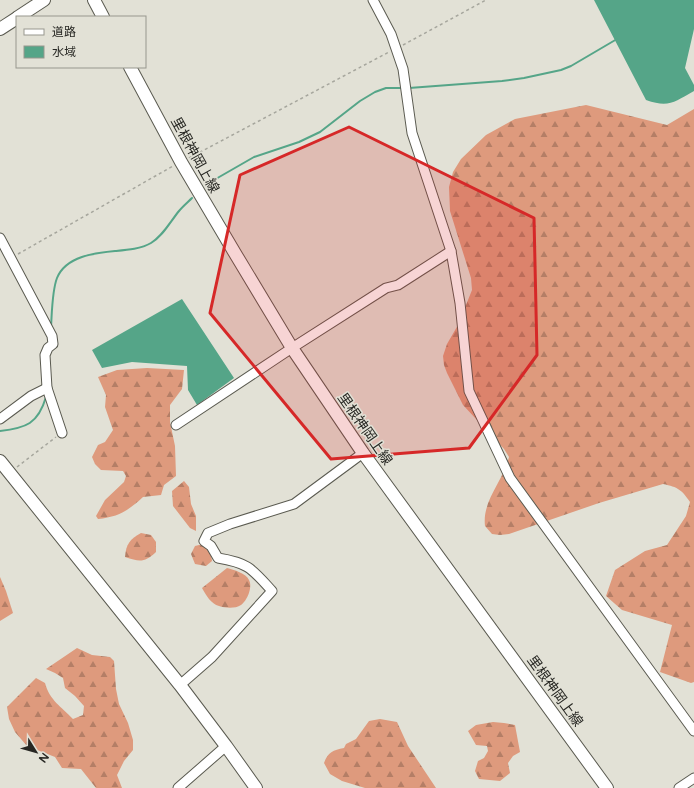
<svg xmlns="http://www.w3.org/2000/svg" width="694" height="788" font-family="'Varela Round','Noto Sans JP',sans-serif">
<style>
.forest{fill:url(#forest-firs)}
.water{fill:#55a588}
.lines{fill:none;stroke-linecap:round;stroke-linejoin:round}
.stream{stroke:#55a588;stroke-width:2}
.street-casing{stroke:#5a5a50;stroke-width:11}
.secondary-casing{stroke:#5a5a50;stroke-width:14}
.path{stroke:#a6a69d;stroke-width:1.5;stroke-dasharray:3 3;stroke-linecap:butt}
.street{stroke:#fff;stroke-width:9}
.secondary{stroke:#fff;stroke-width:12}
.marked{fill:#d62828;fill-opacity:0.2;stroke:#d62828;stroke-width:3;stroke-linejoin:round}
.labels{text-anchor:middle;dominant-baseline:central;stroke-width:3;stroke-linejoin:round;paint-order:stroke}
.street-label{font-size:14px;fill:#272723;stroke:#e2e1d6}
</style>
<defs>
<pattern id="forest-firs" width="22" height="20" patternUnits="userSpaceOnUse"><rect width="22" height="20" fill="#de9a7d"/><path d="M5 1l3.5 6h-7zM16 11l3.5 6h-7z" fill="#b47e66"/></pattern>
</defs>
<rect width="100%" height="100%" fill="#e2e1d6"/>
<!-- forest -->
<g class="forest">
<path d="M586 105 667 125 694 109V682L691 683 660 672 672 625 622 610 606 596 615 570 645 551 667 545 686 516 690 502C682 490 678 487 663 484L599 503 509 534 500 535 492 534 485 526C482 500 503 482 509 457L504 449 463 405 447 373 444 365 443 356 447 344 458 325 472 290 471 278 450 211 449 187 453 172 461 159 486 135 515 119Z"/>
<path d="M147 368 184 370 182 389 170 405V422L175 446 176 476 164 485 161 495 143 497C128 511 118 517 98 519L96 516 105 500 124 482 126 476 123 471 101 470 95 464 92 457 98 445 105 442 113 430 105 407 106 395 98 377 117 370Z"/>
<path d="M184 481 189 487 191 504 196 516V531L190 528 173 506 172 491Z"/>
<path d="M141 533 151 535 156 542V552C144 563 140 562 125 557 126 544 130 539 141 533Z"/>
<path d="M203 544 210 547 212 561 206 566 195 564 191 554 195 546Z"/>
<path d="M227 568C234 570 246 573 249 580 253 587 247 601 241 605 235 609 225 608 219 606 211 604 206 595 202 588Z"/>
<path d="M0 577 6 591 13 613 0 621Z"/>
<path d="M77 648 92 655 110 657 114 661 116 689 119 704 128 723 133 740V750L124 761 117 775 122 788H96L81 769 62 768 55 757 27 746 15 732 9 719 7 707 36 678 45 683C50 701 61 706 73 719L83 715 84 706 75 696 65 688 63 678 55 673 46 669Z"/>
<path d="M380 719 397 722 408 746 436 788H365L342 781 330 774 324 763C328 752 333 750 344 748L346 744 356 739 369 721Z"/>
<path d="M493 722 504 723 515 725 520 752 513 756 508 763 510 773 500 781 479 779 475 771 478 761 484 758 488 751 487 746 476 745 468 731 476 725Z"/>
</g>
<!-- water -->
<g class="water">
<path d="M594 0H694V29L685 68 694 85V91C674 102 669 108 646 100Z"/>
<path d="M182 299 234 378 197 405 188 390 187 366 132 362 102 368 92 350Z"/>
</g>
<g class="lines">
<!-- stream -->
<g class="stream">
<path d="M409 88 502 81 524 78 561 70 571 66 617 39"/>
<path d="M207 184 254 157 299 142 320 132 360 101 375 92 386 88H403"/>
<path d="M51 327C52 312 52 291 57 278 66 256 95 253 115 251 127 250 141 249 151 243 163 236 170 222 179 211 183 206 188 202 192 198"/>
<path d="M0 431C26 428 38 424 46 397"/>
</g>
<!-- street casing -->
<g class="street-casing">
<g id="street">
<path d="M373 0 391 34 403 69 412 133 451 251 460 303 469 391 510 478 694 731"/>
<path d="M0 238 52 336 53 344 48 348 45 355 47 388 62 433"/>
<path d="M0 419 31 396 47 388"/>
<path d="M176 425 292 348 386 288 398 285 451 251"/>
<path d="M180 685 212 657 272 591C252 569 249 563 218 558L211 546 204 541 208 533 230 524 294 504 363 453"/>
<path d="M178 788 226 746"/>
<path d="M679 788 694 778"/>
</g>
</g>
<!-- secondary casing -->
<g class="secondary-casing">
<g id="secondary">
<path d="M94 0 103 17"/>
<path d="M18 17 44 0"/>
<path d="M0 29 17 18"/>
<path d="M130 67 181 162 236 255 292 348 363 453 607 788"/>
<path d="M0 461 180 685 226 746 256 788"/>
</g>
</g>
<!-- path -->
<g class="path">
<path d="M403 45 486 0"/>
<path d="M189 158 389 52"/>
<path d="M18 254 173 166"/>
<path d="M17 467 56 437"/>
</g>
<!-- street -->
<use href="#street" class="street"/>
<!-- secondary -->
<use href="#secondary" class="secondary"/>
</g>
<!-- marked area -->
<path class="marked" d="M349 127 534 218 537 355 469 448 331 459 210 313 240 175Z"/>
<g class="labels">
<!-- street labels -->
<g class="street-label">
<text transform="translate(195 155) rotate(61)">里根神岡上線</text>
<text transform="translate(365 429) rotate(55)">里根神岡上線</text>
<text transform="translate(555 691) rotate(54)">里根神岡上線</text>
</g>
</g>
<!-- legend -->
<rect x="16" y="16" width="130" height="52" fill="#e2e1d6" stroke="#97978e"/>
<rect x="24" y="29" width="20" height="6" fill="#ffffff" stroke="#97978e"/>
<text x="52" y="36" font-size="12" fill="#272723">道路</text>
<rect x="24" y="46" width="20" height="12" fill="#55a588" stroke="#97978e"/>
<text x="52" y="56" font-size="12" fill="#272723">水域</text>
<!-- north arrow -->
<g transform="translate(36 752) rotate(127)" stroke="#e2e1d6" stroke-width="3" paint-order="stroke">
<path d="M0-3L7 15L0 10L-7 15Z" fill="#272723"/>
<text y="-6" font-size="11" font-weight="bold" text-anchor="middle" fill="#272723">N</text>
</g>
</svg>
